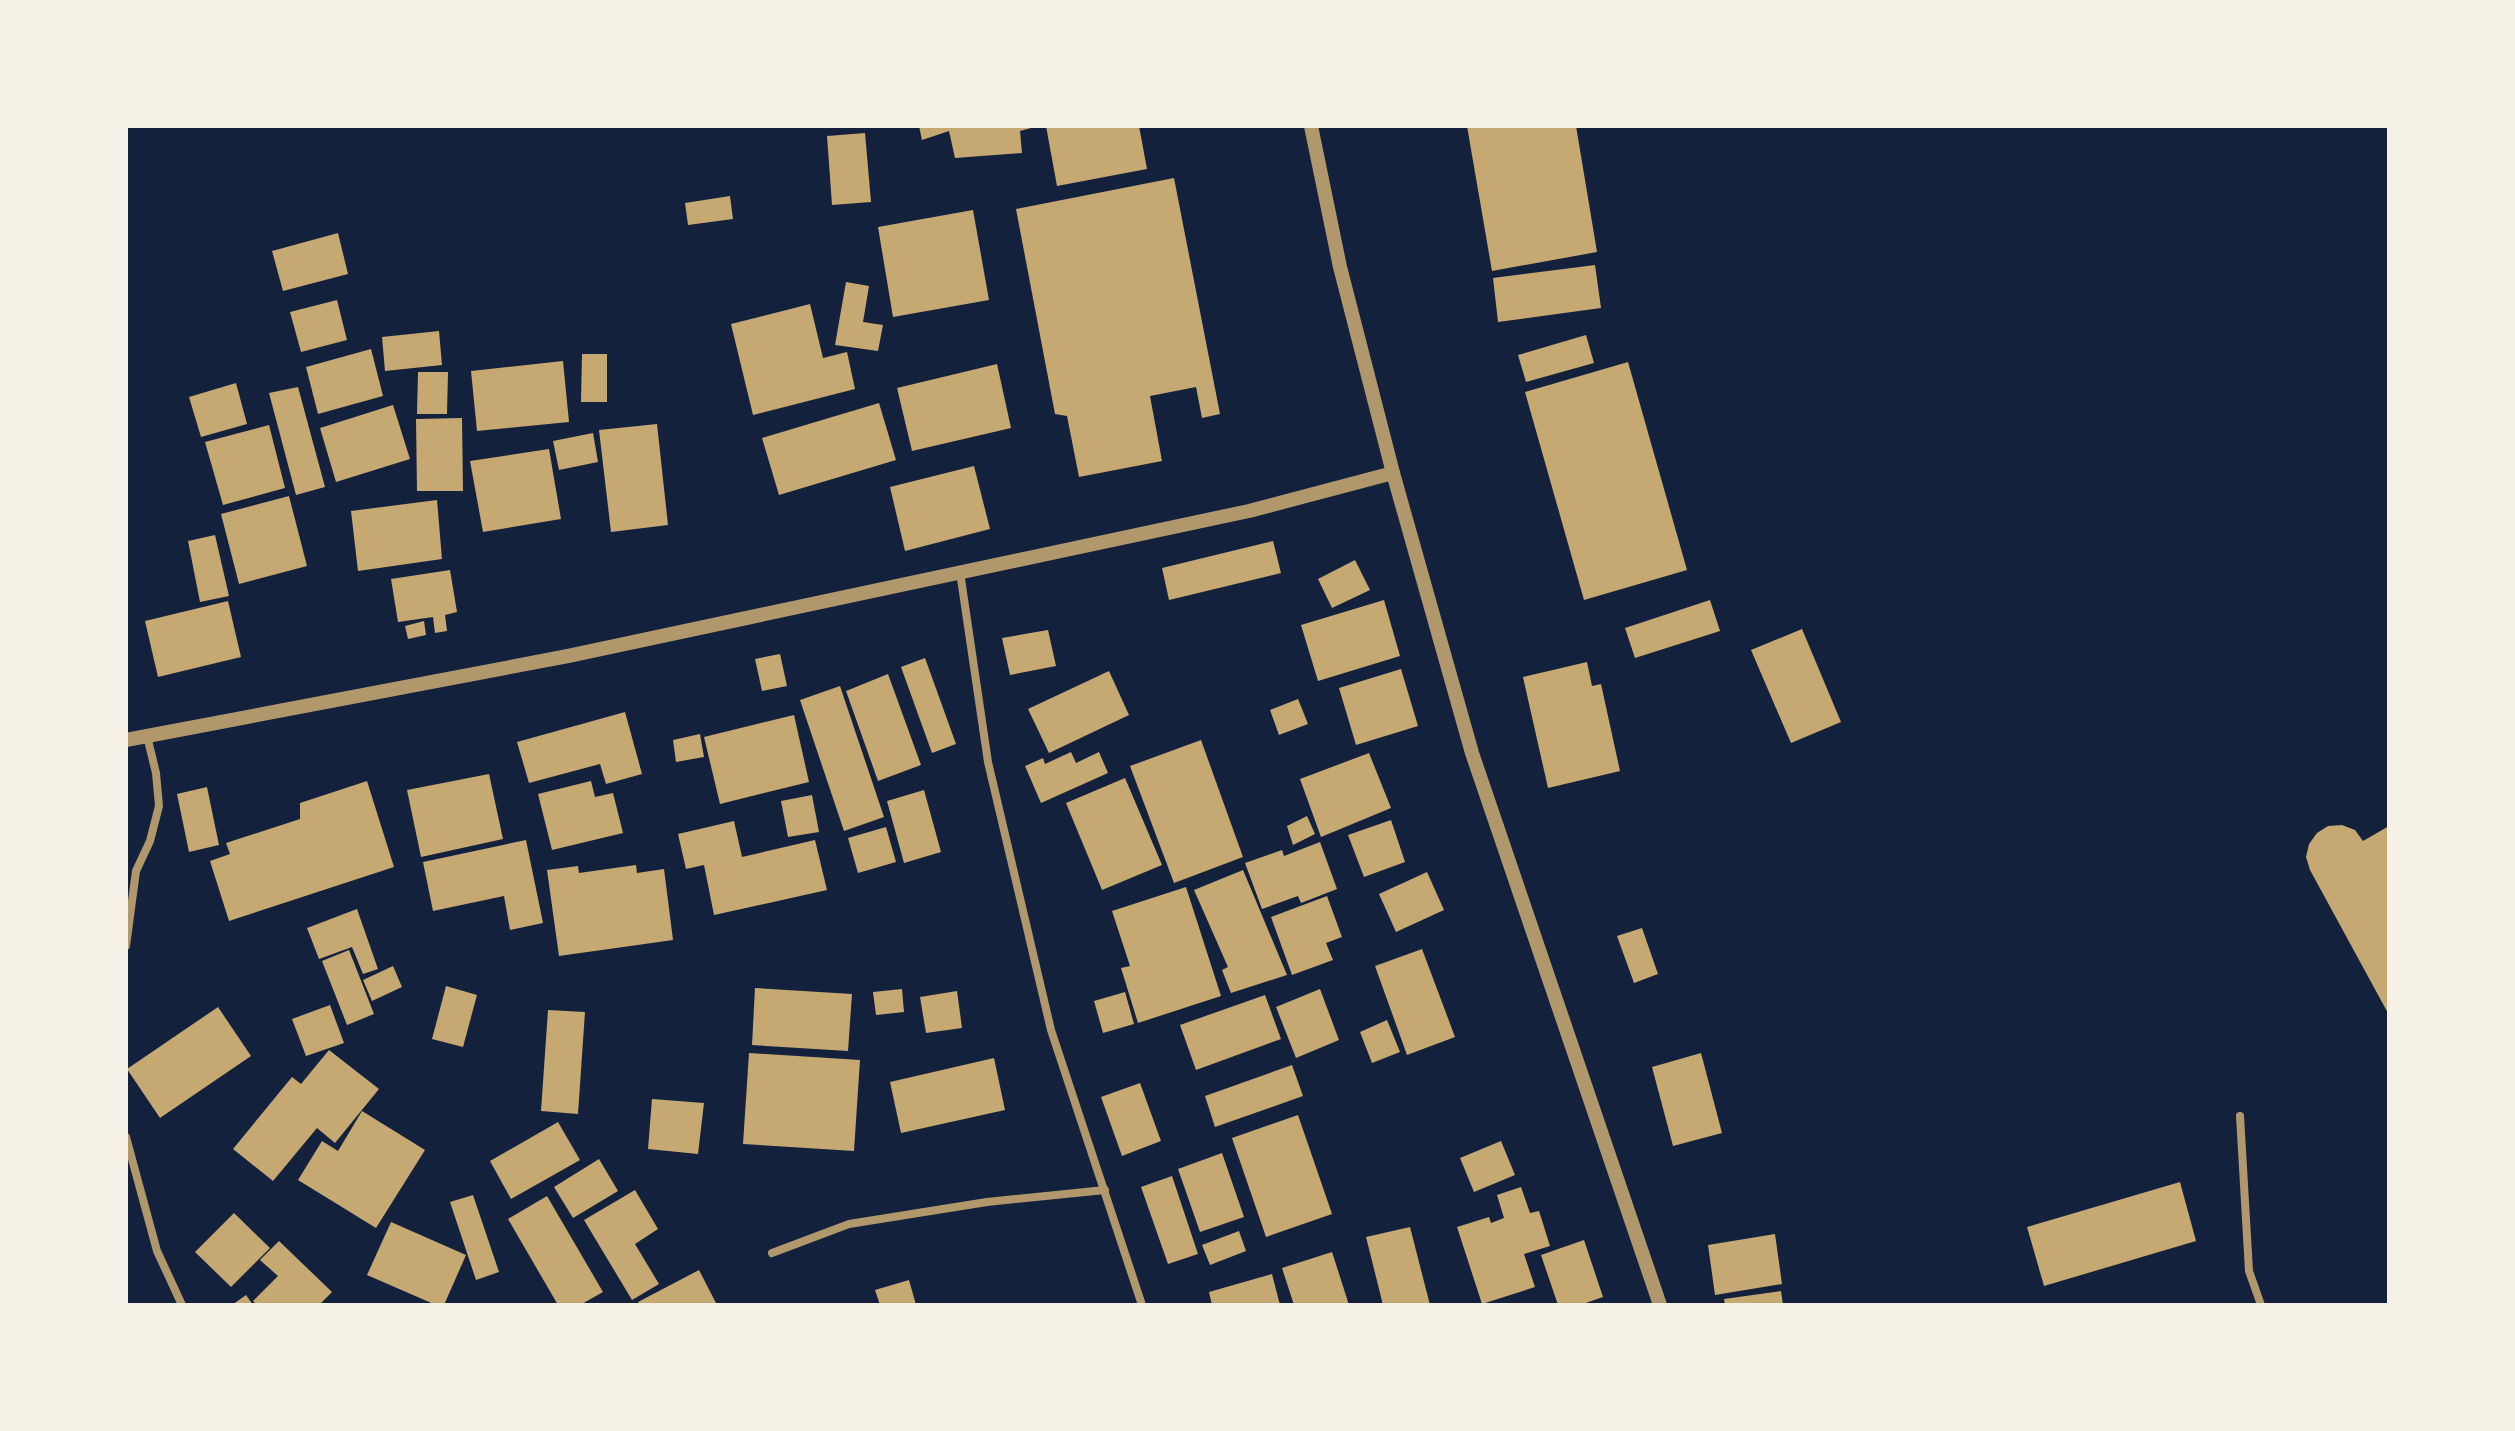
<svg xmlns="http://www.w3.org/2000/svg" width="2515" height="1431" font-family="'Work Sans',sans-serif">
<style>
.building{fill:#c6a872}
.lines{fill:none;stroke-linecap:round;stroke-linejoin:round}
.minor{stroke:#b1986c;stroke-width:8}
.tertiary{stroke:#b1986c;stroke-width:14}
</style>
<rect width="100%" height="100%" fill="#14213d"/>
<!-- building -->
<g class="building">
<path d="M919 126H1035V127L1020 131 1022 153 955 158 949 131 922 140Z"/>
<path d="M1046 126H1139L1147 169 1057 186Z"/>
<path d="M1467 126H1576L1597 252 1492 271Z"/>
<path d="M865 133 871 202 832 205 827 136Z"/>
<path d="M1174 178 1220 414 1202 418 1196 387 1150 396 1162 461 1079 477 1067 416 1055 414 1016 209Z"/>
<path d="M730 196 733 219 688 225 685 203Z"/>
<path d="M973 210 989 300 893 317 878 227Z"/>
<path d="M338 233 348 274 283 291 272 251Z"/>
<path d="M1595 265 1601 308 1498 322 1493 278Z"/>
<path d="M846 282 869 286 863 322 883 325 878 351 835 345Z"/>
<path d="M337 300 347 340 301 352 290 312Z"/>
<path d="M810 304 823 358 847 352 855 389 753 415 731 324Z"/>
<path d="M439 331 442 365 385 371 382 337Z"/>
<path d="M1586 335 1594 363 1526 382 1518 355Z"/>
<path d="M371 349 383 396 318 414 306 367Z"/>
<path d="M582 354H607V402H581Z"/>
<path d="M563 361 569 422 477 431 471 371Z"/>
<path d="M1628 362 1687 570 1584 600 1525 392Z"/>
<path d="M997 364 1011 428 912 451 897 388Z"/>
<path d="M418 372H448L447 414H417Z"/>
<path d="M236 383 247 424 201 437 189 397Z"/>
<path d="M298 387 325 487 296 495 269 393Z"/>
<path d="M879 403 896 460 779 495 762 438Z"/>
<path d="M393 405 410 459 336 482 320 428Z"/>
<path d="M462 418 463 491H417L416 419Z"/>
<path d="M657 424 668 525 611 532 599 430Z"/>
<path d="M269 425 285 488 223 505 205 442Z"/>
<path d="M593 433 598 462 559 470 553 441Z"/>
<path d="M549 449 561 519 483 532 470 461Z"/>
<path d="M974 466 990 529 905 551 890 487Z"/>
<path d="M289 496 307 566 239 584 221 514Z"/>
<path d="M437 500 442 559 358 571 351 511Z"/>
<path d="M215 535 229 596 200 602 188 541Z"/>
<path d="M1273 541 1281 573 1169 600 1162 568Z"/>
<path d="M1355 560 1370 590 1332 608 1318 579Z"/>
<path d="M450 570 457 612 445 615 447 631 435 633 433 617 398 622 391 579Z"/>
<path d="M1384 600 1400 656 1318 681 1301 625Z"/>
<path d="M1710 600 1720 631 1635 658 1625 628Z"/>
<path d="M228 601 241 657 158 677 145 621Z"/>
<path d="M424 621 426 635 408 639 405 626Z"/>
<path d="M1802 629 1841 722 1791 743 1751 650Z"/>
<path d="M1048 630 1056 666 1010 675 1002 638Z"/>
<path d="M780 654 787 686 762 691 755 659Z"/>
<path d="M925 658 956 744 932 753 901 667Z"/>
<path d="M1587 662 1592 686 1601 684 1620 771 1548 788 1523 677Z"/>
<path d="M1401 669 1418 726 1356 745 1339 688Z"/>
<path d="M1109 671 1129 715 1049 753 1028 709Z"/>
<path d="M888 674 921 765 878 781 846 691Z"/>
<path d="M840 686 884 817 844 831 800 700Z"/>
<path d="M1298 699 1308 724 1279 735 1270 710Z"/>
<path d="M625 712 642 774 606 784 600 764 529 783 517 742Z"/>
<path d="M794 715 809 782 720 804 704 737Z"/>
<path d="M700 734 704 757 676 762 673 740Z"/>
<path d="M1201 740 1243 857 1174 883 1130 766Z"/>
<path d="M1071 752 1076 763 1099 752 1108 773 1041 803 1025 766 1043 758 1045 764Z"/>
<path d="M1369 753 1391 808 1321 837 1300 779Z"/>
<path d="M489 774 503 839 421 857 407 790Z"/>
<path d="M1125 778 1162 865 1102 890 1066 803Z"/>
<path d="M367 781 394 867 229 921 210 861 230 854 226 843 300 819V803Z"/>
<path d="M591 781 595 797 613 793 623 833 552 850 538 794Z"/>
<path d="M207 787 219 845 189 852 177 794Z"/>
<path d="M924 790 941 852 904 863 887 801Z"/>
<path d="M812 795 819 832 788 837 781 801Z"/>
<path d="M1307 816 1315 834 1293 845 1287 826Z"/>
<path d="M1391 820 1405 862 1364 877 1348 835Z"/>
<path d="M734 821 742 857 815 840 827 890 714 915 704 865 686 869 678 834Z"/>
<path d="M2342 825 2355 830 2363 841 2389 826V1015L2310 870 2306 857 2309 844 2317 833 2328 826Z"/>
<path d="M886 827 896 862 858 873 848 838Z"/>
<path d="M526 840 543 923 510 930 504 896 433 911 423 862Z"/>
<path d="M1320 842 1337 889 1301 903 1298 896 1262 909 1245 863 1282 850 1284 856Z"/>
<path d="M636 865 637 873 664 869 673 940 559 956 547 870 578 866 579 873Z"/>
<path d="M1243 870 1287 975 1231 993 1222 970 1228 967 1194 890Z"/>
<path d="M1427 872 1444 910 1396 932 1379 894Z"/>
<path d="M1186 887 1221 996 1138 1023 1121 968 1130 966 1112 911Z"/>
<path d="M1327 896 1342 937 1326 943 1333 960 1292 975 1271 917Z"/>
<path d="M357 909 378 969 363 974 352 947 319 959 307 928Z"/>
<path d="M1642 928 1658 974 1634 983 1617 936Z"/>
<path d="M1422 949 1455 1037 1407 1055 1375 966Z"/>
<path d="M349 950 374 1014 347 1025 322 961Z"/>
<path d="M393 966 402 987 372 1001 363 980Z"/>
<path d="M446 986 477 995 463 1047 432 1039Z"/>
<path d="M755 988 852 994 848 1051 752 1045Z"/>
<path d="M902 989 904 1012 876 1015 873 992Z"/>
<path d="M1320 989 1339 1040 1296 1058 1276 1007Z"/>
<path d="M957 991 962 1028 926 1033 920 997Z"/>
<path d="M1125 992 1134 1024 1103 1033 1094 1001Z"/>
<path d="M1265 995 1281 1039 1196 1070 1180 1025Z"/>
<path d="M330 1005 344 1043 306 1056 292 1019Z"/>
<path d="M218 1007 251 1056 160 1118 127 1069Z"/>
<path d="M548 1010 585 1012 578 1114 541 1111Z"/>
<path d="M1387 1020 1400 1052 1372 1063 1360 1032Z"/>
<path d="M329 1050 379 1089 335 1143 317 1128 273 1181 233 1149 292 1077 301 1084Z"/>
<path d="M749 1053 860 1060 854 1151 743 1144Z"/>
<path d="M1701 1053 1722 1133 1673 1146 1652 1067Z"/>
<path d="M994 1058 1005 1110 901 1133 890 1082Z"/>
<path d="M1292 1065 1303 1096 1215 1127 1205 1096Z"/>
<path d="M1140 1083 1161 1141 1122 1156 1101 1097Z"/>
<path d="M652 1099 704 1103 698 1154 648 1149Z"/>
<path d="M362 1111 425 1150 376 1228 298 1180 322 1141 338 1151Z"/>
<path d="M1298 1115 1332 1214 1266 1237 1232 1138Z"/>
<path d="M558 1122 580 1160 511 1199 490 1161Z"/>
<path d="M1501 1141 1515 1175 1474 1192 1460 1158Z"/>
<path d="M1222 1153 1244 1217 1200 1232 1178 1169Z"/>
<path d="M599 1159 618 1191 573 1218 554 1187Z"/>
<path d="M1172 1176 1198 1254 1168 1264 1141 1187Z"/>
<path d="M2180 1182 2196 1241 2044 1286 2027 1227Z"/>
<path d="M1521 1187 1530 1213 1539 1211 1550 1246 1524 1254 1535 1287 1482 1304 1457 1227 1489 1217 1491 1223 1504 1218 1497 1195Z"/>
<path d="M635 1190 658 1229 635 1244 659 1284 632 1300 584 1220Z"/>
<path d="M473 1195 499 1272 476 1280 450 1202Z"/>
<path d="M547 1196 603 1292 580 1305H558L508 1219Z"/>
<path d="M234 1213 270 1248 231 1287 195 1252Z"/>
<path d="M391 1222 466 1255 444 1305H436L367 1275Z"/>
<path d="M1410 1227 1430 1305H1383L1366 1237Z"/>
<path d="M1239 1231 1246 1251 1210 1265 1202 1245Z"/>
<path d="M1775 1234 1782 1284 1715 1295 1708 1245Z"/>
<path d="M1584 1240 1603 1297 1580 1305H1558L1541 1255Z"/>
<path d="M279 1241 332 1292 319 1305H257L253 1301 278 1276 260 1260Z"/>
<path d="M1332 1252 1349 1305H1294L1282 1268Z"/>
<path d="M699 1270 717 1305H640L638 1302Z"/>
<path d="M1272 1274 1280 1305H1212L1209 1292Z"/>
<path d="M909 1280 916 1305H880L875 1290Z"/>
<path d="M1781 1291 1783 1305H1725L1724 1299Z"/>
<path d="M246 1295 253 1305H232Z"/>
</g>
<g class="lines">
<!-- minor -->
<g class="minor">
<path d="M960 572 988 762 1051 1030 1142 1305"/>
<path d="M126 946 136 871 150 841 159 806 156 773 147 736"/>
<path d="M2240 1116 2249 1271 2261 1305"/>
<path d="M126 1137 157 1251 182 1305"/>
<path d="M772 1253 849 1224 987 1202 1105 1190"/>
</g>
<!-- tertiary -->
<g class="tertiary">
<path d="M1311 126 1340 267 1393 473 1472 753 1660 1305"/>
<path d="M126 740 568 656 1249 511 1393 473"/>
</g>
</g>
<!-- border -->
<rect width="2515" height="1431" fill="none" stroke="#f6f1e7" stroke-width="256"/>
</svg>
